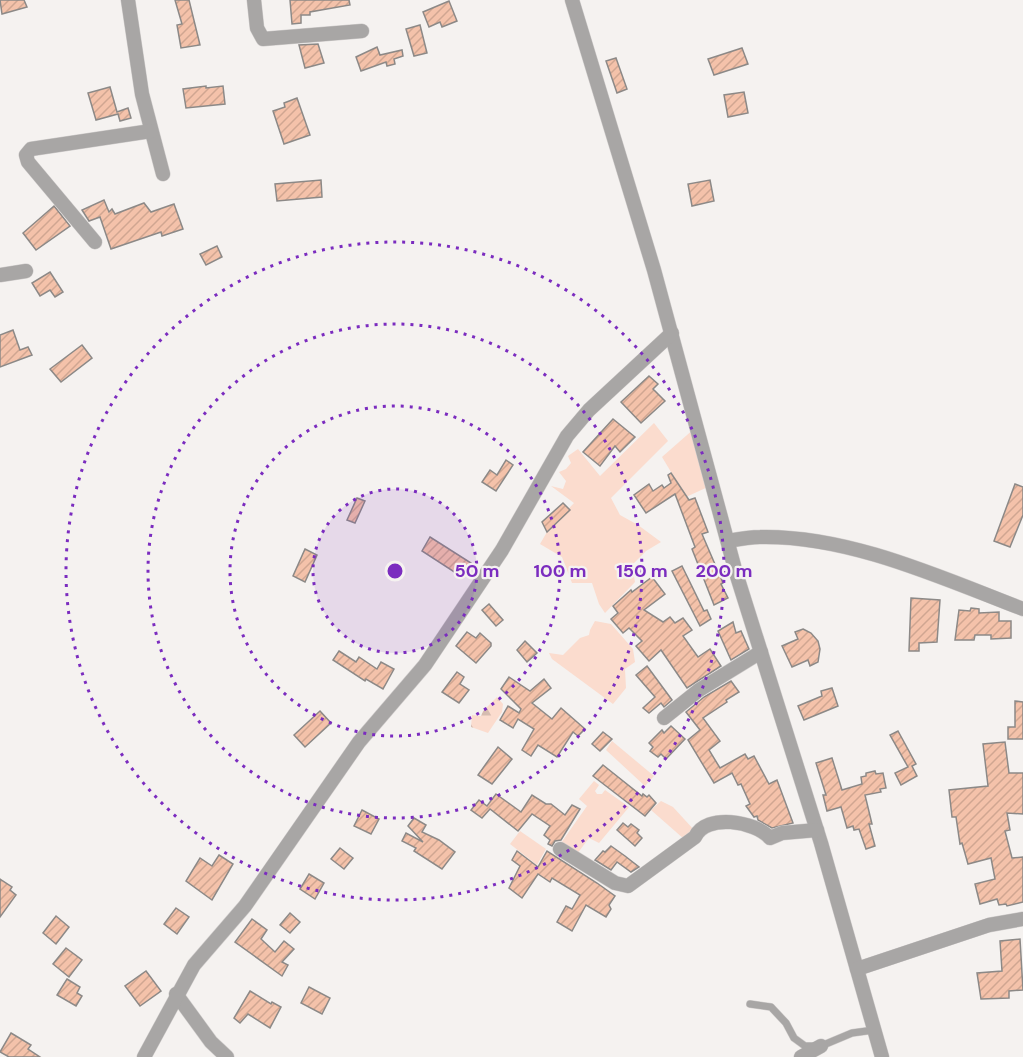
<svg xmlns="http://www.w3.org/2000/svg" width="1023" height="1057" font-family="'DM Sans',sans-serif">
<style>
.green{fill:#fbdcce}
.forest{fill:url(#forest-firs)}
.building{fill:url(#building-hatch);stroke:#8c8987;stroke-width:1.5}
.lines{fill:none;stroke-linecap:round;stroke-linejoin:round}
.lane-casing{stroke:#d1cecd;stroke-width:8}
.street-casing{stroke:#d1cecd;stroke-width:15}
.lane{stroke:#a8a6a5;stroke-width:7}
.street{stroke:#a8a6a5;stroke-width:14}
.ring{fill:none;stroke:#7b2cbf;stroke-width:3;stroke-dasharray:3 6}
.centre{fill:#7b2cbf;stroke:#f5f2f0;stroke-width:3}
.ring-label{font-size:18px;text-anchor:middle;font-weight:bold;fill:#7b2cbf;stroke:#f5f2f0;stroke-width:4.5;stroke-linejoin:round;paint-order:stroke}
</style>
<defs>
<pattern id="forest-firs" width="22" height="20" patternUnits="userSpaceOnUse" patternTransform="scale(1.5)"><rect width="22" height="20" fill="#fbdcce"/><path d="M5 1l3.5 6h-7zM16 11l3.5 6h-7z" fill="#d6bcb0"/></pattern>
<pattern id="building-hatch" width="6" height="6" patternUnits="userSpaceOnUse" patternTransform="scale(1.5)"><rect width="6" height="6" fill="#f4c2aa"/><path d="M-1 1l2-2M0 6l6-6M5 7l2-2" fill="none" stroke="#d0a691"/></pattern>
</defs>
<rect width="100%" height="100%" fill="#f5f2f0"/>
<!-- green -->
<g class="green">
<path d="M654 423 668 441 611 498 620 515 638 525 661 542 646 551 632 565 635 582 605 613 599 604 592 583H572L562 557 540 544 547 532 574 503 551 486 563 489 566 481 559 472 566 469 571 463 568 456 578 449 600 476Z"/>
<path d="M695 428 710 486 686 497 662 457Z"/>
<path d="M595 621 611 624 633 649 635 662 625 669 626 688 613 704 552 659 549 653 563 655 580 638 589 635 590 630Z"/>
<path d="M612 741 654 776 645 786 606 750Z"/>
<path d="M594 781 599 785 595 791 597 794H602L605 790 629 807 599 843 589 838 577 854 561 843 587 806 579 799Z"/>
<path d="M661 801 673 807 695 831 684 839 651 810Z"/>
<path d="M520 831 546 849 537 865 510 844Z"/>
</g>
<!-- forest -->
<path class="forest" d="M497 697 503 704 502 712 488 733 471 727 472 715 481 716 483 711Z"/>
<!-- building -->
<g class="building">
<path d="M0 0H24L27 7 2 14Z"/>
<path d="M175 0H189L200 45 181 48 177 25 182 24Z"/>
<path d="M290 0H349L350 5 310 12V15H301V23L292 24Z"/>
<path d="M449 1 457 21 442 27 440 22 429 27 423 12Z"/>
<path d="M420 25 427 53 414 56 406 29Z"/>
<path d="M318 44 324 63 305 68 299 45Z"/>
<path d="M377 47 380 55 402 50 403 56 394 59 395 64 387 66 386 62 361 71 356 57Z"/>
<path d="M742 48 748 64 714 75 708 59Z"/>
<path d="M616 58 627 89 617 93 606 61Z"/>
<path d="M206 86V88L223 86 225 104 186 108 183 89Z"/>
<path d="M110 87 117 112 128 108 131 118 120 121 118 114 96 120 88 93Z"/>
<path d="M744 92 748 113 728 117 724 95Z"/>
<path d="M297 98 310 135 284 144 273 111 285 107 284 103Z"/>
<path d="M321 180 322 197 277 201 275 184Z"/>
<path d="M710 180 714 201 692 206 688 184Z"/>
<path d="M104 200 109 212 112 209 115 214 144 203 151 212 174 204 183 229 162 236 161 232 111 249 100 217 89 221 82 210Z"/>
<path d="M54 206 70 226 36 250 23 233Z"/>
<path d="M217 246 222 257 206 265 200 254Z"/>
<path d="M50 272 63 292 55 297 50 290 40 296 32 283Z"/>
<path d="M13 330 20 350 28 347 32 355 0 367V335Z"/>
<path d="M82 345 92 358 61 382 50 369Z"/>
<path d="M649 376 658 384 653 389 665 401 641 423 621 402Z"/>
<path d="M613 419 635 437 620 452 615 446 600 466 583 452Z"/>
<path d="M506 460 513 465 496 491 482 482 490 470 497 475Z"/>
<path d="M671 473 689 500 695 498 708 532 702 534 723 583 721 584 728 598 714 605 692 549 695 547 675 494 646 513 634 495 649 484 653 491 662 485 664 488 671 483 668 475Z"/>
<path d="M1015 484 1023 487V515L1010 547 994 541Z"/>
<path d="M357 498 365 501 355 523 347 520Z"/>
<path d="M563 503 570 510 547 532 542 522Z"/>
<path d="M430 537 471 563 462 577 422 551Z"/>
<path d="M305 549 317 555 305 582 293 576Z"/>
<path d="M682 566 704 611 707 610 711 619 700 626 672 571Z"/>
<path d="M652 577 665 594 644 610 663 622 670 617 675 623 683 618 692 630 683 636 698 657 710 649 721 666 687 688 661 650 649 661 636 646 642 641 629 628 623 633 611 619 618 613 613 606 631 590 632 592Z"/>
<path d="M911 598 940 600 937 642 919 643V651H909Z"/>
<path d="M489 604 503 620 496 626 482 610Z"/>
<path d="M971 608 979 609V613L999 612V621H1011V638L991 639V635H975L974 640H955L959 610 970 611Z"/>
<path d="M733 622 736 633 741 631 749 649 731 660 718 631Z"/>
<path d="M803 629 811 633 818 641 820 649 818 662 810 666 808 660 792 667 782 646 798 639 795 632Z"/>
<path d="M467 632 476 638 480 633 491 643V646L476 663 456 646Z"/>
<path d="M525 641 537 653 527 662 517 650Z"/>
<path d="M339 651 356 662 359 657 377 669 381 662 394 669 383 689 366 679 365 681 333 660Z"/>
<path d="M647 666 672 700 664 707 661 703 649 713 643 708 655 697 636 675Z"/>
<path d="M457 672 464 677 460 684 469 690 459 703 442 692Z"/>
<path d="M509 677 530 691 544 679 551 688 532 703 552 719 561 708 585 729 578 736 573 732 557 757 538 745 531 756 522 750 534 729 518 719 513 728 500 720 508 706 519 713 521 709 501 689Z"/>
<path d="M731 681 739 692 726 700 727 702 703 718 720 741 709 750 720 768 745 754 748 759 754 756 769 784 777 780 793 823 772 828 758 820 757 816 754 817 746 806 750 804 741 784 738 785 732 773 714 783 688 740 700 730 686 712 704 697Z"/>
<path d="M832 688 838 706 804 720 798 706 822 696 821 691Z"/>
<path d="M1015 701 1023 702V739H1008V727H1015Z"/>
<path d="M320 711 331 723 305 747 294 735Z"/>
<path d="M671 726 685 739 666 759 661 754 658 757 650 751 653 747 649 743 662 730 664 733Z"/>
<path d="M898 731 916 764 912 766 917 776 901 785 895 773 908 767 890 735Z"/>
<path d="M603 732 612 739 600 751 592 744Z"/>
<path d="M1005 742 1009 773H1023V814L1007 813 1010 830 1005 831 1012 858 1023 857V902L1007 906 1006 904 999 905 997 899 980 904 975 884 995 879 991 858 968 864 962 843 960 844 956 817H952L949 790 988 786 983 744Z"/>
<path d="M498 747 512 759 492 784 478 775Z"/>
<path d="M832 758 842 790 862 784 861 777 866 776V773L875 771 876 774 883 773 886 788 880 789 881 792 865 795 872 824H869L875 846 866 849 859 829 854 830 853 826 847 828 841 807 827 811 823 795H826L816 763Z"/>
<path d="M603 765 642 796 643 794 647 797 649 795 656 803 645 816 593 776Z"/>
<path d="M496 794 521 812 532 795 546 804H551L565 815 572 805 580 809 561 840 555 841 552 846 548 844 550 840 544 835 550 826 532 814 518 831 490 809 482 818 471 810 479 800 487 806Z"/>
<path d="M362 810 379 819 371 834 354 826Z"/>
<path d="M414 818 426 825 422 832 439 840 455 852 442 869 414 851 416 848 402 841 406 833 423 842 408 826Z"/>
<path d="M623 823 628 827 631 824 639 830 637 833 642 838 635 846 617 830Z"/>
<path d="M611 846 625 856 639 867 631 872 617 862 611 870 595 860 603 851 605 852Z"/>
<path d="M340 848 353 858 344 869 331 859Z"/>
<path d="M517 851 538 867 547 851 597 883 615 896 609 905 611 909 606 917 586 905 572 931 557 922 566 906 572 909 580 895 552 878 550 882 538 874 522 898 509 888 520 866 512 860Z"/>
<path d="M219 855 233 864 212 900 186 881 200 858 212 866Z"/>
<path d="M309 874 324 883 315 899 300 889Z"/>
<path d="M0 879 12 887 10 890 16 895 0 917Z"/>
<path d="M176 908 189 917 177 934 164 924Z"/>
<path d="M290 913 300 922 290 933 280 925Z"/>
<path d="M56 916 69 927 56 944 43 933Z"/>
<path d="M252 919 267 930 261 939 275 952 284 941 294 949 282 962 288 965 282 976 235 942Z"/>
<path d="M1020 939 1023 990 1009 991V998L981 999 977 973 1002 971 1000 941Z"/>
<path d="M66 948 82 960 69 977 53 964Z"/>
<path d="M146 971 161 991 140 1006 125 986Z"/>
<path d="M67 979 80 987 77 993 82 996 76 1006 57 995Z"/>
<path d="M309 987 330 998 322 1014 301 1003Z"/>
<path d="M250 991 271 1004 272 1002 281 1007 270 1028 248 1014 240 1023 234 1018Z"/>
<path d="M11 1033 31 1045 28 1049 40 1057H9L0 1052Z"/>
</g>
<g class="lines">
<!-- lane casing -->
<g class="lane-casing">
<path id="lane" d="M750 1004 771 1007 786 1023 794 1038 805 1046H821L852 1033 874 1030"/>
</g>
<!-- street casing -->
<g class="street-casing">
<g id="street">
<path d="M128 0 142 94 163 174"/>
<path d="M254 0 257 28 263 39 362 31"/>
<path d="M572 0 654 270 736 573 821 843 882 1057"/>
<path d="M95 242 28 162 26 155 31 149 151 131"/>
<path d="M0 275 26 271"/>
<path d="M728 541C739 539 750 537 760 537 849 535 942 578 1023 609"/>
<path d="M664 718 699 690 761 652"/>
<path d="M560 849 615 883 628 886 695 837C706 813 755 821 770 838L782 833 817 830"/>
<path d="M857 969 989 925 1023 919"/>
<path d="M176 994 211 1042 227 1057"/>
<path d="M144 1057 194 965 245 906 359 742 425 665 502 550 567 436 589 410 672 333"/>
<path d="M801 1057 821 1046"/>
</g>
</g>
<!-- lane -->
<use href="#lane" class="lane"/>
<!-- street -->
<use href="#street" class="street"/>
</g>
<!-- distance rings -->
<circle cx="395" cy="571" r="82" fill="#7b2cbf" fill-opacity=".12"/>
<g class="ring">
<circle cx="395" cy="571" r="82"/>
<circle cx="395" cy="571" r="165"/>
<circle cx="395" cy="571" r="247"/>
<circle cx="395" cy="571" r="329"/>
</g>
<circle cx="395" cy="571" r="9" class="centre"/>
<g class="ring-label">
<text x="477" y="577">50 m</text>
<text x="560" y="577">100 m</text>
<text x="642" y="577">150 m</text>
<text x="724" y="577">200 m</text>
</g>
</svg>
